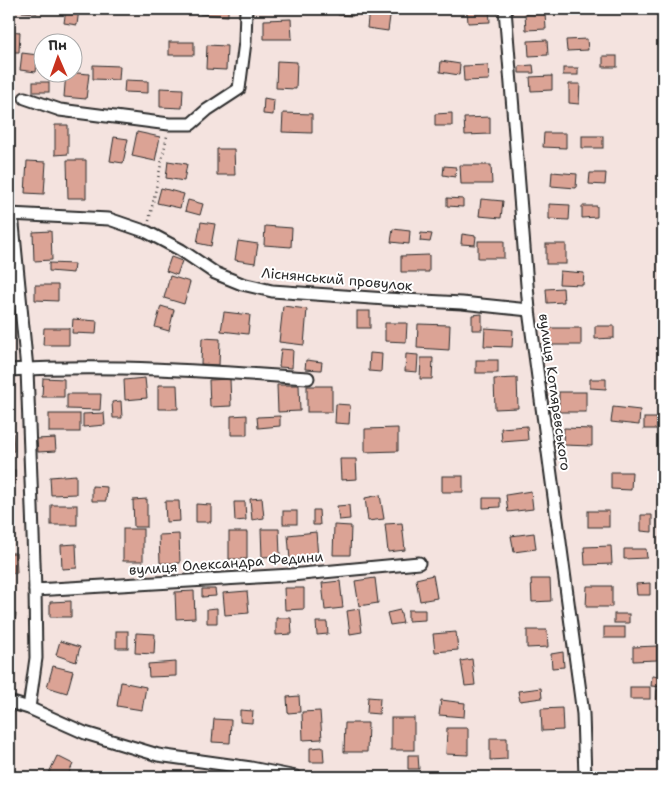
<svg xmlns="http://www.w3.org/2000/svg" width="672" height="786" font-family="'Shantell Sans',sans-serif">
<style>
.building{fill:#dba395;stroke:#2b2b2b}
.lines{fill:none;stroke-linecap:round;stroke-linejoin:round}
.minor-casing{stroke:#2b2b2b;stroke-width:15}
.path{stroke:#2b2b2b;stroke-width:2.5;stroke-dasharray:1 4;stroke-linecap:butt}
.minor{stroke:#fff;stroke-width:11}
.labels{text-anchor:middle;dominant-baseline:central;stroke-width:4;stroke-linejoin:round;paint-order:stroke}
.street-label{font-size:14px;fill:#2b2b2b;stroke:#fff}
</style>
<rect width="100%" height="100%" fill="#f4e3df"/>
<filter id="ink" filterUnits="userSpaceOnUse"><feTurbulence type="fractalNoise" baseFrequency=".02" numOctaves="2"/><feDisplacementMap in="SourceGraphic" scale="10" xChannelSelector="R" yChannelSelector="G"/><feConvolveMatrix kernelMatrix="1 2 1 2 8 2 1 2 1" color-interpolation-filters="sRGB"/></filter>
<g filter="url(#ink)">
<!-- building -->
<g class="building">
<path d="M22 9H37V13L22 12Z"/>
<path d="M66 9H79L77 25 64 23Z"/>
<path d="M200 9H228V16L200 14Z"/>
<path d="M338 9H353V16L338 15Z"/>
<path d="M369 9H391L388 31 367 28Z"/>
<path d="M434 9H455V13L434 12Z"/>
<path d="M467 9H489L490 22 468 23Z"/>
<path d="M545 13 546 29 526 30 525 14Z"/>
<path d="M291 19 292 39H264V20Z"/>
<path d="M9 31 20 32 19 52H9Z"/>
<path d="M587 39 588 50 567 51 566 40Z"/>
<path d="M547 40 548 55 529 56 528 41Z"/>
<rect x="169" y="42" width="25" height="13"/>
<path d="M207 45 227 46 226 70 206 69Z"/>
<path d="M22 53 38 55 36 72 20 70Z"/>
<rect x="603" y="56" width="14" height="11"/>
<path d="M277 61 297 62 296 89 276 88Z"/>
<path d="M441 61 460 64 459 75 440 72Z"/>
<path d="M93 65 120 66 119 80 93 79Z"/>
<path d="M488 65 489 80 464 81 463 66Z"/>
<path d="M533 65 534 73H519V66Z"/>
<rect x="563" y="68" width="15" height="7"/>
<path d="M66 72 89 74 86 99 64 97Z"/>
<path d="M552 76V90L531 91 530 77Z"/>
<path d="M125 80 148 81V93L124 92Z"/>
<rect x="33" y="82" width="16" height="10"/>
<path d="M569 84H580L579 104 569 103Z"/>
<path d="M160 88 183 89 182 108 160 107Z"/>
<path d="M264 98 274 100 273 115 263 114Z"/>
<path d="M283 113 312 114V133L282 132Z"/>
<path d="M452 113V126H435V114Z"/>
<path d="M490 117V134L465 135 464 118Z"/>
<path d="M55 125H68V154L55 155Z"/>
<path d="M137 132 160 137 155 161 132 156Z"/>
<path d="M544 133H566V148L543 147Z"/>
<rect x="582" y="136" width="21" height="12"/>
<path d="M114 137 128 139 123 163 110 161Z"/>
<path d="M217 149H234L235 175H217Z"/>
<path d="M67 160H86V198H68Z"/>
<path d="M27 161 46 162 44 194 25 193Z"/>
<path d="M168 161 187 164 184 181 166 178Z"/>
<path d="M460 165H491L492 184H461Z"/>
<path d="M444 166 456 167 455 177 443 175Z"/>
<path d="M552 172 577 174 576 188 551 186Z"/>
<path d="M590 173H606L605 185 589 184Z"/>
<path d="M161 188 184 194 180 208 157 203Z"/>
<path d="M447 198 463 199V207L447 206Z"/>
<path d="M481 199 503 201 501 218 479 216Z"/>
<path d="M188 200 203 204 200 215 185 211Z"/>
<path d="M549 204 570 205 569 220 549 219Z"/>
<path d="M582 206H597V217L582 218Z"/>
<path d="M201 222 215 224 211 246 197 243Z"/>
<path d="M265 226 292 228 291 247 264 245Z"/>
<path d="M393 229 410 231 409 244 391 242Z"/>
<path d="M51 231 52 260 34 261 33 232Z"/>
<path d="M421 233 432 234 430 242 420 241Z"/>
<path d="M462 234 476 236 475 245 461 244Z"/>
<path d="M238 241 258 244 255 263 235 260Z"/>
<rect x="478" y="241" width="26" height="17"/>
<rect x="546" y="244" width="20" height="20"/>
<path d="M429 255V272H401V256Z"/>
<path d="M171 257 182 261 177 275 166 271Z"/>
<path d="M49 263 74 264 73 273 49 271Z"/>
<path d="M560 271 584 273 583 285 559 284Z"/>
<path d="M170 276 190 282 184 304 164 298Z"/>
<path d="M35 285H58V301L35 300Z"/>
<path d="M563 288 564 302 547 303 546 289Z"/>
<path d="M161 306 174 310 169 331 155 327Z"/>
<path d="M283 306 307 309 304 345 279 342Z"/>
<rect x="357" y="311" width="13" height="17"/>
<path d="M224 312 250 315 248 334 221 331Z"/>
<path d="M482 314V330H472V315Z"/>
<path d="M73 319 97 321 96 334 72 333Z"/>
<path d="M385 323H407L406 342 385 341Z"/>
<path d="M418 324 450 325 449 350 417 348Z"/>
<path d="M595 326H614V338L595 339Z"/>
<path d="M44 328H69V345H43Z"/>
<path d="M485 328 513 330 512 347 484 346Z"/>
<rect x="549" y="328" width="32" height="17"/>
<path d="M202 338 220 339 219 365 201 364Z"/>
<path d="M281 349 293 350 292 368 279 367Z"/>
<path d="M370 353 382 354 381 372 369 371Z"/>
<path d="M406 354 418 355 417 372 405 371Z"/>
<path d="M421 358H433L432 379H420Z"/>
<path d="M306 360 322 362 321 370 305 369Z"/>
<rect x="476" y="360" width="22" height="13"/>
<path d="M43 378 64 379V397H42Z"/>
<path d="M145 378 147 398 125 400 124 380Z"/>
<path d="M517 378 518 408 495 409 494 379Z"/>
<path d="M230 379 231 406 210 407 209 380Z"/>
<path d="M590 379H606V389L590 388Z"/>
<path d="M158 385H177L178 409H158Z"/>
<path d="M277 385H299L300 411 278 412Z"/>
<rect x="307" y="386" width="25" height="26"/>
<rect x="559" y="392" width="27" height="20"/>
<path d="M67 394H101L100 410 67 409Z"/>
<path d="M121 401 122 418H113L112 402Z"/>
<path d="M336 404 350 405 349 424 335 423Z"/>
<path d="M613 407 640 410 639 425 611 422Z"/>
<path d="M104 413 105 425 83 427V414Z"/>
<rect x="49" y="414" width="31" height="18"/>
<path d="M247 415V435H231V416Z"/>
<path d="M280 416V426L258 428 257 417Z"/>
<rect x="644" y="418" width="18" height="11"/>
<path d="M527 426 528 440 502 442 501 428Z"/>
<path d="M398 428V451L365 452V429Z"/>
<path d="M564 428 592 429V446L563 445Z"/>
<path d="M9 433H13L14 451 9 452Z"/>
<path d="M55 438 56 451 38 452 37 439Z"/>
<path d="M340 459H356L357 479 341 480Z"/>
<rect x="9" y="470" width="6" height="14"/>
<path d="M611 472H632L631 490 611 489Z"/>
<path d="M76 475V494L51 495 50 477Z"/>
<rect x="442" y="476" width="21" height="16"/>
<path d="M92 486 107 487 106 501H92Z"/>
<path d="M531 491 533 509 508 512 506 495Z"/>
<path d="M380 495 384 519 368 521 365 498Z"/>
<path d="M262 498 264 518 252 520 250 499Z"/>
<path d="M483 498H500V507L483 508Z"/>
<path d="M147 499V527H134L133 500Z"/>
<path d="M165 501H179L180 521 166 522Z"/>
<path d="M234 502H245L246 520 235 521Z"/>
<path d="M196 504 211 505V522H196Z"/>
<rect x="51" y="505" width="26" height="20"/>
<path d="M349 505 350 519 339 520 337 506Z"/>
<path d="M14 510 15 529 9 530V511Z"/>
<path d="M313 510H319L320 525H313Z"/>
<rect x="283" y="511" width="14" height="13"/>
<rect x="588" y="511" width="21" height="16"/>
<path d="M641 515H652V532L641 531Z"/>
<path d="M402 523 405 550 388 552 385 524Z"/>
<path d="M334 525 351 526 350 555H333Z"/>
<rect x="123" y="529" width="20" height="32"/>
<path d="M261 529H279L280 556 262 557Z"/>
<rect x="229" y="532" width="18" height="27"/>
<path d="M316 532 318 558 290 560 288 535Z"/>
<path d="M534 533 536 549 514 552 511 536Z"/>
<path d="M179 534 180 563H160L159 535Z"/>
<path d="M76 544 77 568 62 569 61 545Z"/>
<path d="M611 546 612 564 585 565 584 547Z"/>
<path d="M624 549H646L647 558 624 559Z"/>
<path d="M9 553H16L17 573H9Z"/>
<path d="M433 575 437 598 420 601 416 579Z"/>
<path d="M375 578 378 603 359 606 355 581Z"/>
<path d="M531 579H550L551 601 532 602Z"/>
<path d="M340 581 343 608 325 610 322 583Z"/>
<path d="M650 583V595H637L636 584Z"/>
<path d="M587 586H612V607H586Z"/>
<path d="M284 588H304V609L285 610Z"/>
<path d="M202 589H215L216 596 202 597Z"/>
<path d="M194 591 195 618 176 619 175 592Z"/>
<path d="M247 591 249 613 225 615 223 593Z"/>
<path d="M71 601V617H50V602Z"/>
<path d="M217 608V623H207V609Z"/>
<path d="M359 609 362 632 350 634 347 611Z"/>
<path d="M400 610 403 623 390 625 387 613Z"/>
<path d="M408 610H425V620L408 621Z"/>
<path d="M9 613 16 614 15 622 9 621Z"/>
<rect x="614" y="614" width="15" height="9"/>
<path d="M276 618H291L292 634 276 635Z"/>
<path d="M316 622H327L328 634 317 635Z"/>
<rect x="604" y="627" width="21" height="11"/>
<path d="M527 630H547L548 647 527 648Z"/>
<rect x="116" y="631" width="12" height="17"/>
<path d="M456 632 458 650 435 652 433 634Z"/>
<path d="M136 633 155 634 154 654 135 653Z"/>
<path d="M60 641 80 647 76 662 56 655Z"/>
<path d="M657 646V660L633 661V647Z"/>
<path d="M563 652 564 667 552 668 551 654Z"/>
<path d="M472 659 475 685 465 686 461 661Z"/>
<path d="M176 662V676L149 677 148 664Z"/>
<path d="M53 666 73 671 67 693 47 687Z"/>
<path d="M652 676 663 677V687L651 686Z"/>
<path d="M121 682 146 687 142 710 117 706Z"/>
<rect x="630" y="687" width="20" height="12"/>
<path d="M541 688 542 698 520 701 518 691Z"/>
<path d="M657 690H663V706H656Z"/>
<path d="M299 696 300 712 288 713 287 697Z"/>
<path d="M368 697 380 698 379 714 367 713Z"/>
<path d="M441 700 465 703 464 717 439 715Z"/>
<path d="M562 708 563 730 542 731 541 709Z"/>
<path d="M240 710 253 711 252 723 240 722Z"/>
<path d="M320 711 322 739 303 740 302 712Z"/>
<rect x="391" y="718" width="23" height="32"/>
<path d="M214 719 231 720 230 743 212 742Z"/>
<path d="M345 723H368L367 752H344Z"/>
<path d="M447 728H468V755L446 754Z"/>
<path d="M490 738H507V759L490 760Z"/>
<path d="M323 747 324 762H310V748Z"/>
<path d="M408 755H418L419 769H408Z"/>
<path d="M57 756 73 764 67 777H47Z"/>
</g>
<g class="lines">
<!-- minor casing -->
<g class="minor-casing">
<g id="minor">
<path d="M505 9 529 310 583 714 585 777"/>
<path d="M25 98 60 110 169 124H191L207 110 239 89 245 42 246 9"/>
<path d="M9 214 109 219 147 232 181 250 215 273 242 284 272 291 386 299 462 303 529 310"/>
<path d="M12 214 27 369 35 590 36 658 29 708"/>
<path d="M9 370C108 364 209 371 308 378"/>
<path d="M35 590 291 575 419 563"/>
<path d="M9 702 29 708 85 733 158 755 251 768 296 777"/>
</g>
</g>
<!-- path -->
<path class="path" d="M149 221 167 136"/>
<!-- minor -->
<use href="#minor" class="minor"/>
</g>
</g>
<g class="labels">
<!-- street labels -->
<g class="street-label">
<text transform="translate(337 279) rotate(5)">Ліснянський провулок</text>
<text transform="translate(555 392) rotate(82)">вулиця Котляревського</text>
<text transform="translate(226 563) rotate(-4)">вулиця Олександра Федини</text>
</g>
</g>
<!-- margin -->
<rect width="672" height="786" fill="none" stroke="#fff" stroke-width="30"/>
<rect x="15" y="15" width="642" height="756" fill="none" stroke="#2b2b2b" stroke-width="2" filter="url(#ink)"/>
<!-- north arrow -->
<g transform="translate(58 58) rotate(358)"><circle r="24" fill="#ffffff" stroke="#aaaaaa"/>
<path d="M0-4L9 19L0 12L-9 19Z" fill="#c8321e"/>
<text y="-8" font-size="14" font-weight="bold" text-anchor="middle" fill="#2b2b2b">Пн</text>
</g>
</svg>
